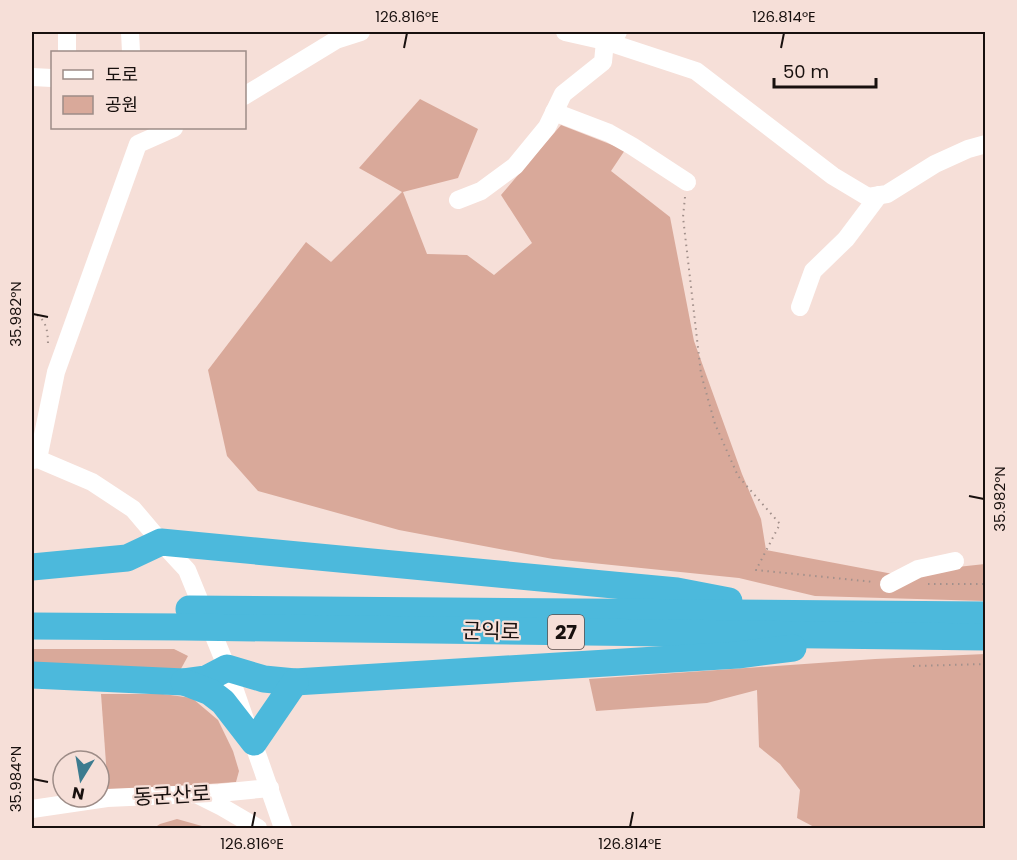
<svg xmlns="http://www.w3.org/2000/svg" width="1017" height="860" font-family="Poppins,'Noto Sans KR',sans-serif">
<style>
.green{fill:#d9a99a}
.lines{fill:none;stroke-linecap:round;stroke-linejoin:round}
.path{stroke:#a2908b;stroke-width:2;stroke-dasharray:1.5 4.5;stroke-linecap:butt}
.minor{stroke:#fff;stroke-width:18}
.highway{stroke:#4cb9dc;stroke-width:27}
.ticks{fill:none;stroke:#18100e;stroke-width:2}
.labels{text-anchor:middle;dominant-baseline:central;stroke-width:4.5;stroke-linejoin:round;paint-order:stroke}
.shield{fill:#f6dfd8;stroke:#5b4e4b;stroke-width:1.5}
.shield-label{font-size:20px;font-weight:bold;fill:#18100e}
.street-label{font-size:21px;fill:#18100e;stroke:#f6dfd8}
.neatline{fill:none;stroke:#18100e;stroke-width:2}
.ticks-label{font-size:15px;text-anchor:middle;fill:#18100e}
</style>
<rect width="100%" height="100%" fill="#f6dfd8"/>
<!-- green -->
<g class="green">
<path d="M420 99 478 129 458 178 403 192 427 254 467 255 494 275 532 243 501 195 561 125 625 150 611 171 670 217 694 341 742 474 761 519 766 550 893 574 985 564V601L815 596 739 578 553 559 399 530 258 491 227 456 208 370 306 242 331 262 402 192 359 168Z"/>
<path d="M32 649H174L188 656 177 676 32 675Z"/>
<path d="M985 654V828H816L797 818 800 790 780 764 759 747 757 690 707 703 596 711 589 679 875 659Z"/>
<path d="M101 694H163L192 698 218 720 233 751 239 771 236 782 108 791Z"/>
<path d="M177 819 209 828H154L160 824Z"/>
</g>
<g class="lines">
<!-- path -->
<g class="path">
<path d="M685 197 683 217 701 374 715 424 738 476 780 524 756 570 874 582"/>
<path d="M32 312C47 319 48 331 48 347"/>
<path d="M928 584H986"/>
<path d="M913 666 986 664"/>
</g>
<!-- minor -->
<g class="minor">
<path d="M130 32 131 52"/>
<path d="M565 32 605 41 696 71 833 176 868 197 887 194 935 164 968 149 986 144"/>
<path d="M67 52V32"/>
<path d="M32 77 52 78"/>
<path d="M244 96 336 40 361 32"/>
<path d="M554 112 609 133 632 146 687 182"/>
<path d="M458 200 481 191 515 166 547 127 563 94 603 62 605 41 618 32"/>
<path d="M800 307 813 271 846 239 879 195"/>
<path d="M38 459 56 372 138 144 174 128"/>
<path d="M32 460 38 459 92 482 133 509 161 542 187 570 227 668 283 828"/>
<path d="M889 584 918 569 955 561"/>
<path d="M198 795 222 807 258 828"/>
<path d="M32 809 107 798 219 793 270 788"/>
</g>
<!-- highway -->
<g class="highway">
<path d="M32 567 127 558 161 542 677 591 729 601"/>
<path d="M189 609 986 615"/>
<path d="M32 626 184 627 986 637"/>
<path d="M32 675 184 682 206 679 227 668 264 679 295 682 738 655 793 648"/>
<path d="M184 682 210 692 223 702 254 742 295 682"/>
</g>
</g>
<!-- ticks -->
<path class="ticks" d="M404 48 407 33M781 48 784 33M33 314 48 317M969 496 984 499M33 779 48 782M252 827 255 812M630 827 633 812"/>
<g class="labels">
<!-- shield labels -->
<rect class="shield" x="548" y="615" width="36" height="34" rx="4.5"/>
<g class="shield-label">
<text x="566" y="632">27</text>
</g>
<!-- street labels -->
<g class="street-label">
<text transform="translate(491 631) rotate(1)">군익로</text>
<text transform="translate(172 795) rotate(-3)">동군산로</text>
</g>
</g>
<!-- border -->
<rect width="1017" height="860" fill="none" stroke="#f6dfd8" stroke-width="66"/>
<!-- legend -->
<rect x="51" y="51" width="195" height="78" fill="#f6dfd8" stroke="#9d8c87" stroke-width="1.5"/>
<rect x="63" y="70" width="30" height="9" fill="#ffffff" stroke="#9d8c87" stroke-width="1.5"/>
<text x="105" y="81" font-size="18" fill="#18100e">도로</text>
<rect x="63" y="96" width="30" height="18" fill="#d9a99a" stroke="#9d8c87" stroke-width="1.5"/>
<text x="105" y="111" font-size="18" fill="#18100e">공원</text>
<!-- north arrow -->
<g transform="translate(81 779) rotate(191)"><circle r="28" fill="#f6dfd8" stroke="#9d8c87" stroke-width="1.5"/>
<path d="M0-4.5L10 22L0 15L-10 22Z" fill="#3c7b8f"/>
<text y="-9" font-size="16" font-weight="bold" text-anchor="middle" fill="#18100e">N</text>
</g>
<!-- scale -->
<path d="M774 78v9h102v-9" fill="none" stroke="#18100e" stroke-width="3"/>
<text x="783" y="78" font-size="18" fill="#18100e" stroke="#f6dfd8" stroke-width="4.5" paint-order="stroke">50 m</text>
<rect x="33" y="33" width="951" height="794" class="neatline"/>
<g class="ticks-label">
<text x="407" y="22">126.816°E</text>
<text x="784" y="22">126.814°E</text>
<text transform="translate(16 314) rotate(-90)" y="5">35.982°N</text>
<text transform="translate(1000 499) rotate(-90)" y="5">35.982°N</text>
<text transform="translate(16 779) rotate(-90)" y="5">35.984°N</text>
<text x="252" y="849">126.816°E</text>
<text x="630" y="849">126.814°E</text>
</g>
</svg>
